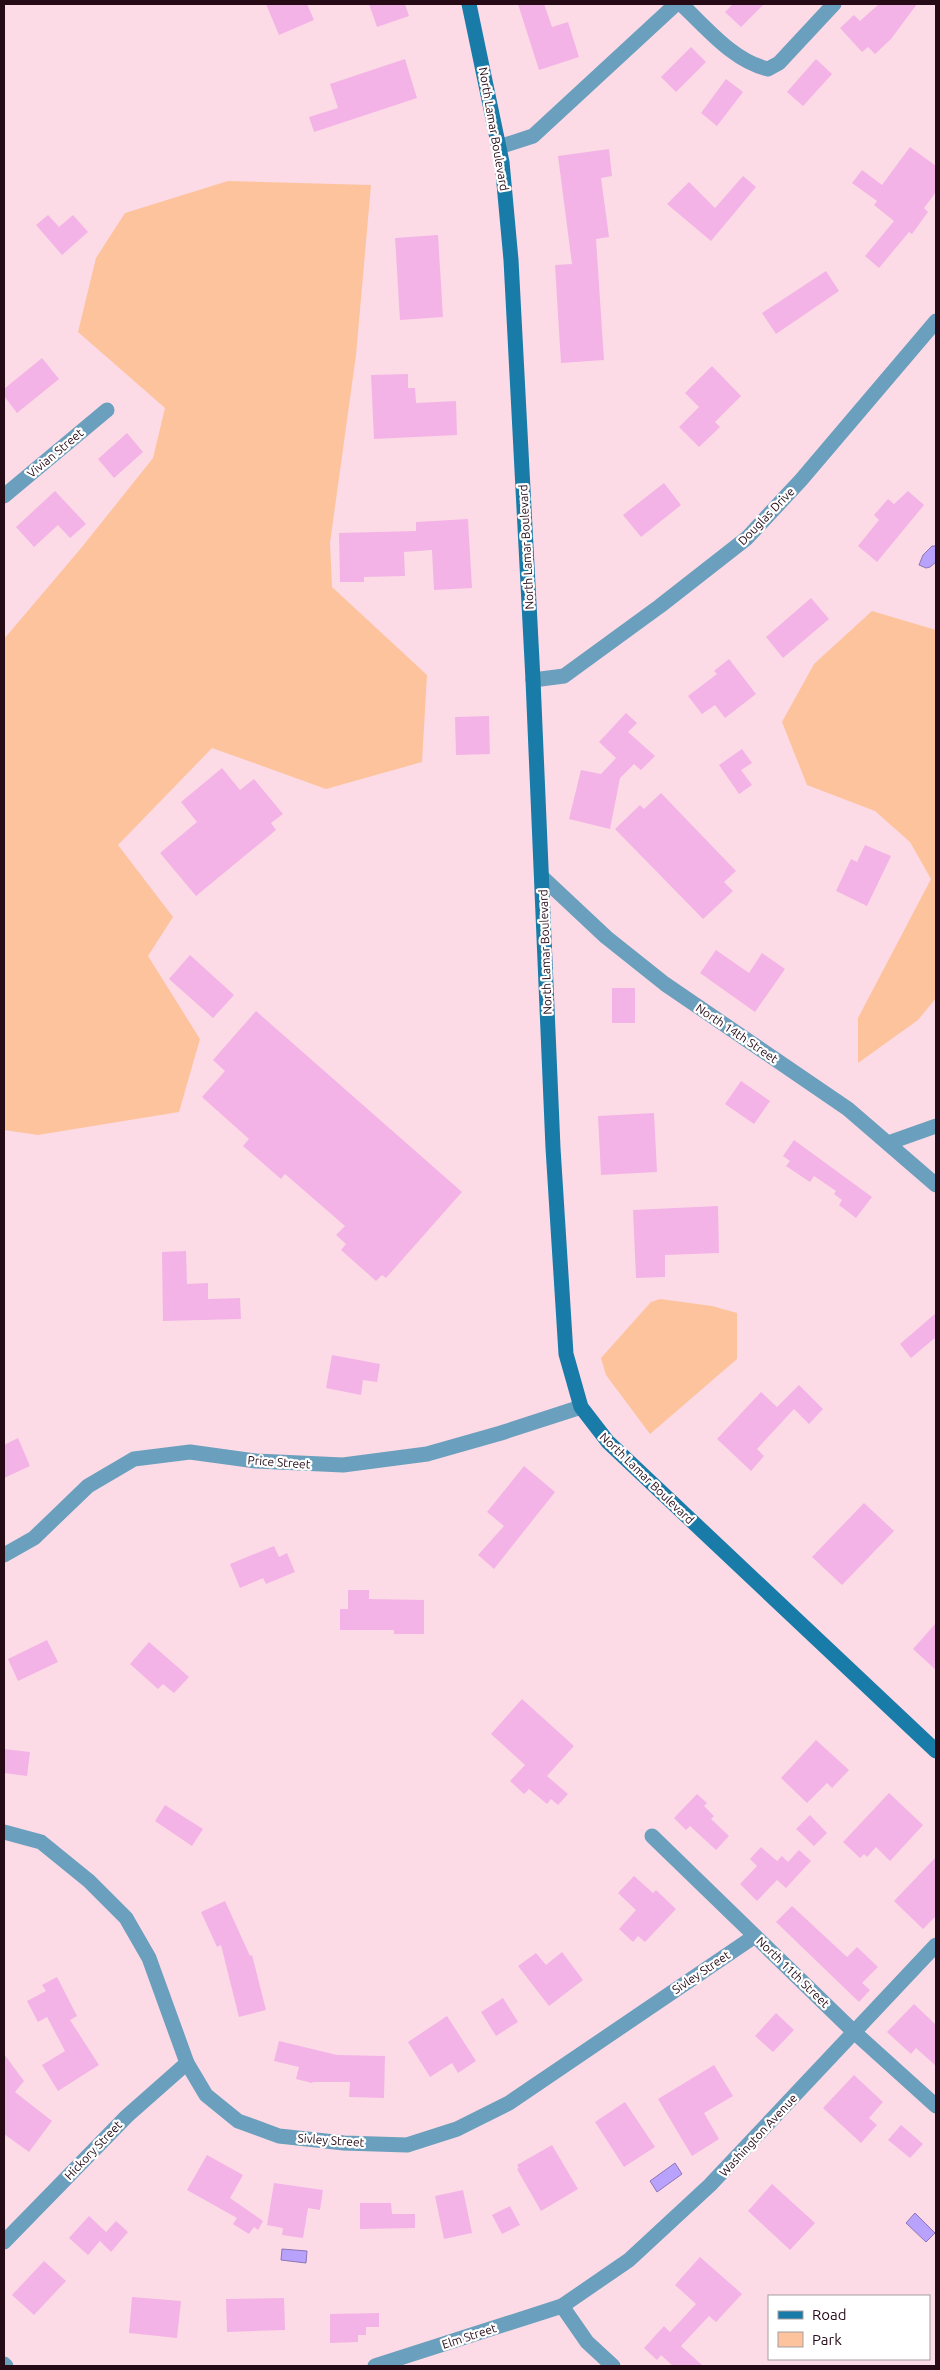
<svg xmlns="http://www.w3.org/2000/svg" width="940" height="2370" font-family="Ubuntu,sans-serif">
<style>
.green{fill:#fdc39d}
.water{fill:#b9a2fc;stroke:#8d75b7}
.building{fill:#f4b3e6}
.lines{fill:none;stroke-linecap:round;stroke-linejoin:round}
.street{stroke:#6a9fbd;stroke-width:15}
.secondary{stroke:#197ba8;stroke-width:15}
.labels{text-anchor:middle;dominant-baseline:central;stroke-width:4.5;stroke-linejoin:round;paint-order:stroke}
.street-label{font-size:12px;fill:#260b17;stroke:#fff}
</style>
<rect width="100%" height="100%" fill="#fcdbe6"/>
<!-- green -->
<g class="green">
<path d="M228 181 371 185 356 355 330 543 332 587 427 675 422 762 326 789 212 748 118 845 173 917 148 956 200 1039 179 1112 38 1135 4 1130V639L82 547 153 458 165 408 78 332 96 258 125 213Z"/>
<path d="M872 611 936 630V998L918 1020 858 1063V1018L931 879 910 842 875 811 807 785 782 722 814 664Z"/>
<path d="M660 1299 712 1306 737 1313V1359L650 1434 606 1375 601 1358 651 1302Z"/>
</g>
<!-- water -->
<g class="water">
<path d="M932 546H936V562L930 567 926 568 919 565 923 555Z"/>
<path d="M675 2163 682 2174 657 2192 650 2181Z"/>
<path d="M915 2213 935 2233 926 2242 906 2223Z"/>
<path d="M282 2249 307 2251 306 2263 281 2260Z"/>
</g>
<!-- building -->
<g class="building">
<path d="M266 4H307L314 20 279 35Z"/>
<path d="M369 4H405L409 16 377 27Z"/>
<path d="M518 4H544L552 27 568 22 579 57 539 70Z"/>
<path d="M733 4H764L741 27 725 12Z"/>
<path d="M879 4H917L891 39 875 54 868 47 862 52 840 28 854 15 860 21Z"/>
<path d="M691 47 706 62 676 92 661 77Z"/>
<path d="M405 59 417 98 314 132 309 117 338 108 330 84Z"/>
<path d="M816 59 832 74 803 106 787 92Z"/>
<path d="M726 79 743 92 717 126 701 113Z"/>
<path d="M910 147 936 166V192L924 208 928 212 912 234 909 232 879 268 865 256 894 221 874 205 877 201 852 183 862 170 882 185Z"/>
<path d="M609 149 612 176 601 178 609 237 596 239 604 360 561 363 555 265 572 264 558 156Z"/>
<path d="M743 176 756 187 711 241 667 204 689 182 715 208Z"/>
<path d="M48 215 59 227 73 215 88 232 62 255 36 225Z"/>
<path d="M438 235 443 317 400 320 395 238Z"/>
<path d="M826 271 839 291 776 334 762 313Z"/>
<path d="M42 358 59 379 17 413 4 396V389Z"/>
<path d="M712 366 741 396 715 422 720 427 699 447 679 427 699 407 685 393Z"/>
<path d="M408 374V388H415L416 403 456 401 457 435 374 439 371 375Z"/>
<path d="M127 433 143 452 114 478 98 459Z"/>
<path d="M664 483 681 505 641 537 623 515Z"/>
<path d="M55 491 86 524 70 538 58 525 34 547 16 527Z"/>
<path d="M908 491 924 505 877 562 858 546 879 520 874 515 888 499 894 504Z"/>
<path d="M468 519 472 588 434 590 432 550 404 552 405 576 364 577V582H340L339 533 416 531V522Z"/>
<path d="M811 598 829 619 783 658 766 637Z"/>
<path d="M729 659 756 694 725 718 715 705 702 714 688 696 717 674 714 671Z"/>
<path d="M626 713 637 723 628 732 655 756 641 770 634 764 620 778 610 829 569 819 581 770 601 774 616 758 599 742Z"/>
<path d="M489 716 490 754 456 755 455 717Z"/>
<path d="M742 749 752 763 741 770 752 785 739 794 719 765Z"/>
<path d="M222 768 240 790 254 779 283 814 271 823 276 830 196 896 160 853 197 822 181 802Z"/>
<path d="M661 793 736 871 724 882 733 891 703 919 615 829 640 805 644 809Z"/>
<path d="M865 845 891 856 867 906 836 891 851 859 857 862Z"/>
<path d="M716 950 749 973 762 953 785 969 755 1012 700 973Z"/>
<path d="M190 955 234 995 213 1018 169 979Z"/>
<rect x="612" y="988" width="23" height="35"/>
<path d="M256 1011 462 1192 386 1278 382 1275 376 1281 341 1250 346 1244 336 1235 345 1226 285 1174 281 1179 243 1146 249 1139 202 1097 225 1071 213 1060Z"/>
<path d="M741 1081 770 1101 754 1124 725 1104Z"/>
<path d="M654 1113 657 1172 601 1175 598 1116Z"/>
<path d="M794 1140 872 1197 856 1218 839 1205 842 1200 834 1194 836 1191 814 1176 810 1182 786 1166 790 1161 783 1156Z"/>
<path d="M718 1206 719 1253 665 1255V1277L636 1278 633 1210Z"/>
<path d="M186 1251 187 1284 208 1283V1299L240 1298 241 1319 163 1321 162 1252Z"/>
<path d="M936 1313V1337L911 1358 900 1344Z"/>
<path d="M332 1355 380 1364 377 1382 363 1380 361 1395 326 1388Z"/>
<path d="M799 1385 823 1409 809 1424 794 1409 757 1449 764 1456 751 1471 717 1439 761 1392 777 1407Z"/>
<path d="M18 1438 30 1466 4 1478V1445Z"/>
<path d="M524 1466 555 1492 494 1569 478 1555 504 1526 487 1512Z"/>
<path d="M864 1503 894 1531 842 1585 812 1557Z"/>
<path d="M274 1546 279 1557 287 1553 295 1572 266 1584 263 1578 240 1588 230 1564Z"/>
<path d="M348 1590H369V1599L424 1600V1634H394V1630H340V1609H348Z"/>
<path d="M936 1623V1670L913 1649Z"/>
<path d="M47 1640 58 1662 18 1681 8 1659Z"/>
<path d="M149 1642 189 1677 174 1693 163 1684 158 1689 130 1664Z"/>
<path d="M522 1699 574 1746 547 1776 568 1794 558 1805 551 1799 547 1804 529 1789 524 1794 510 1781 525 1765 491 1734Z"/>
<path d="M816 1740 849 1770 832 1788 827 1783 807 1803 781 1778Z"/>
<path d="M4 1749 30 1752 27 1776 4 1773Z"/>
<path d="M889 1793 923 1825 890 1861 876 1847 867 1857 864 1854 860 1858 843 1842Z"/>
<path d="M697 1794 707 1803 704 1806 714 1816 711 1819 729 1836 716 1850 690 1826 686 1830 674 1818Z"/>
<path d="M165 1805 203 1829 192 1846 155 1821Z"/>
<path d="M810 1815 827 1833 814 1846 796 1829Z"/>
<path d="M761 1847 777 1861 782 1856 788 1862 799 1850 811 1861 786 1888 777 1880 757 1901 740 1884 757 1866 750 1859Z"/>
<path d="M936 1857V1916L923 1929 894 1901Z"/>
<path d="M634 1876 653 1893 656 1890 676 1909 645 1942 638 1936 633 1942 619 1929 636 1910 618 1893Z"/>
<path d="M225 1901 250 1956 252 1955 266 2010 239 2017 221 1945 217 1947 201 1912Z"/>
<path d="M792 1906 847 1957 857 1947 878 1967 862 1983 870 1990 859 2002 776 1922Z"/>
<path d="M562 1952 583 1980 549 2006 518 1966 536 1953 546 1965Z"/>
<path d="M57 1977 77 2016 70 2020 99 2065 58 2091 42 2065 65 2051 47 2017 38 2022 27 2001 46 1991 42 1985Z"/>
<path d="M503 1998 518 2022 496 2036 481 2012Z"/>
<path d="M914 2004 936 2025V2066L916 2048 911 2054 887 2032Z"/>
<path d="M776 2013 794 2030 773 2052 755 2036Z"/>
<path d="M447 2016 476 2061 458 2073 452 2063 430 2077 408 2042Z"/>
<path d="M279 2041 337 2055 385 2056 384 2098 349 2097 350 2082H313L312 2083 296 2079 299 2067 274 2061Z"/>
<path d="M4 2054 24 2081 15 2092 52 2121 29 2152 4 2134Z"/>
<path d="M714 2065 733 2096 704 2113 719 2139 692 2156 658 2099Z"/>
<path d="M854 2075 883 2102 869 2118 877 2125 861 2143 823 2108Z"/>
<path d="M625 2102 655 2147 624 2167 595 2122Z"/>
<path d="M901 2125 923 2144 910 2158 888 2140Z"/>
<path d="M552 2145 578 2189 541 2211 517 2169 519 2168 517 2165Z"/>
<path d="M207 2155 243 2175 230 2198 263 2221 258 2230 254 2227 249 2234 233 2224 237 2218 187 2190Z"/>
<path d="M274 2183 323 2190 320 2210 308 2208 303 2238 282 2235 283 2228 267 2225Z"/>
<path d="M772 2184 815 2223 790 2250 748 2211Z"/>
<path d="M463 2190 472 2233 444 2239 435 2196Z"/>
<path d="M360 2203H391L392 2214H415V2228L360 2229Z"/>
<path d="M510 2206 520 2225 502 2234 492 2215Z"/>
<path d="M89 2216 106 2232 116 2221 128 2232 111 2252 100 2241 88 2255 69 2238Z"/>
<path d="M700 2257 742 2294 716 2322 709 2316 681 2346 703 2366H673L661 2355 657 2360 644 2348 664 2326 670 2332 696 2304 675 2285Z"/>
<path d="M44 2261 66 2281 34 2315 12 2295Z"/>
<path d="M132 2297 181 2301 177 2338 129 2333Z"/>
<path d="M284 2298 285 2330 227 2332 226 2299Z"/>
<path d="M379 2313V2327H366V2335H358V2342L330 2343V2314Z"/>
</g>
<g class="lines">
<!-- street -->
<g class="street">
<path d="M681 4C707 28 733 61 768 69L779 63 834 4"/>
<path d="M499 147 533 136 676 4"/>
<path d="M4 496 107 410"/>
<path d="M533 680 564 676 660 606 747 538 801 480 936 321"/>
<path d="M542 877 606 937 665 984 848 1109 936 1185"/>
<path d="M888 1143 936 1126"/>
<path d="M4 1555 34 1538 88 1486 134 1459 190 1452 256 1461 343 1465 427 1454 501 1433 581 1407"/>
<path d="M4 1832 41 1842 89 1881 126 1918 149 1958 187 2063 206 2095 238 2121 279 2136 344 2143 407 2145 457 2129 509 2103 755 1936"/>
<path d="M652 1836 854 2032 936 2106"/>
<path d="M4 2242 127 2116 187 2063"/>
<path d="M562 2306 587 2342 613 2366"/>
<path d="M4 2364 6 2366"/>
<path d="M375 2366 562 2306 629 2260 710 2185 936 1945"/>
</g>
<!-- secondary -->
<path class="secondary" d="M469 4 502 162 511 260 533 680 553 1148 566 1354 581 1407 608 1442 936 1751"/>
</g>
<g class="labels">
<!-- street labels -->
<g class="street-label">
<text transform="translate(494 129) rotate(80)">North Lamar Boulevard</text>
<text transform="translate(55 453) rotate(-40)">Vivian Street</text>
<text transform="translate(766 516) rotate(-46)">Douglas Drive</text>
<text transform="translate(526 547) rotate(-93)">North Lamar Boulevard</text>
<text transform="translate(545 952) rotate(-92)">North Lamar Boulevard</text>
<text transform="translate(737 1033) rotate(34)">North 14th Street</text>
<text transform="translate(279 1462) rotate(4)">Price Street</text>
<text transform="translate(647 1478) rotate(44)">North Lamar Boulevard</text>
<text transform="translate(701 1972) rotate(-34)">Sivley Street</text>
<text transform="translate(793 1972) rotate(44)">North 11th Street</text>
<text transform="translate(758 2135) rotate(-47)">Washington Avenue</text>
<text transform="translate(331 2140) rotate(4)">Sivley Street</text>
<text transform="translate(93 2150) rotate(-46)">Hickory Street</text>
<text transform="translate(469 2336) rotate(-18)">Elm Street</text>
</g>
</g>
<!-- border -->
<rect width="940" height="2370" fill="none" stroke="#260b17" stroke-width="10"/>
<!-- legend -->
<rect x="768" y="2295" width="162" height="65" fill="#ffffff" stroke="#a89da2"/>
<rect x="778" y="2311" width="25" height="8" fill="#197ba8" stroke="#a89da2"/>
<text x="812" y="2320" font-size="15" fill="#260b17">Road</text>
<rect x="778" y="2332" width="25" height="15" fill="#fdc39d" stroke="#a89da2"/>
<text x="812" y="2345" font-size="15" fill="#260b17">Park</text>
</svg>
